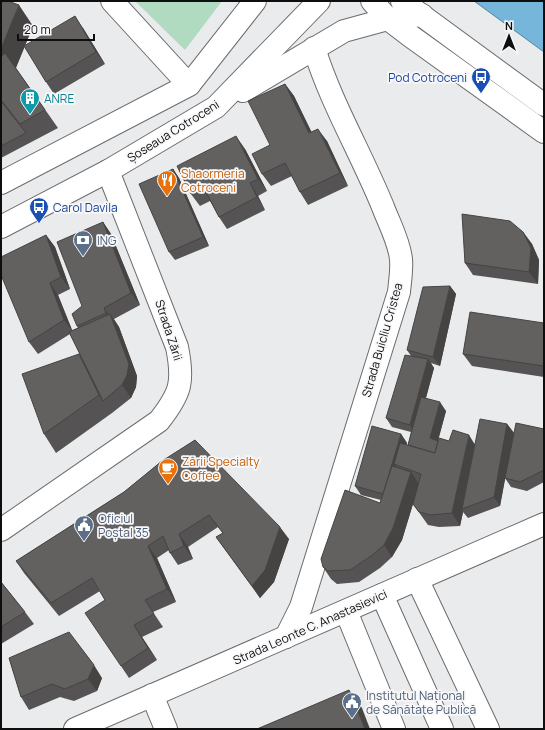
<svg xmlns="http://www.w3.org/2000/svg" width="545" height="730" font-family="Manrope,sans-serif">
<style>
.green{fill:#b0dbc0}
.water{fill:#75b6da;stroke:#56849d}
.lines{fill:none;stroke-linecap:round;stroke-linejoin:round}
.minor-casing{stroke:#6c6c6d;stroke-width:24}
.major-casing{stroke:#6c6c6d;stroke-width:24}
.minor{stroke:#fff;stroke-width:22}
.major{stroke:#fff;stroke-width:22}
.wall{fill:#555353}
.shaded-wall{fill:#454443}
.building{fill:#636160;stroke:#454443}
.labels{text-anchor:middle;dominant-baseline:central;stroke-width:3.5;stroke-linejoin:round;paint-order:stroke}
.transit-label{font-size:12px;fill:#164399;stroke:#f8f8fa;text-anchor:end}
.culture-label{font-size:12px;fill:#0d838f;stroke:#f8f8fa;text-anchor:start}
.street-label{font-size:12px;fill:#0e0e0f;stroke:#f8f8fa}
.food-label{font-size:12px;fill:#c56008;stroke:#f8f8fa;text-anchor:start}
.service-label{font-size:12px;fill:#4e5e75;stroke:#f8f8fa;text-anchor:start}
</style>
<rect width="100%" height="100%" fill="#eaebec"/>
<!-- green -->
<path class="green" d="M135 1H222L185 50Z"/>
<!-- water -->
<path class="water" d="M474 1H544V52Z"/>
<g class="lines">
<!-- minor casing -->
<g class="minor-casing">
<g id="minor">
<path d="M112 1 189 85"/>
<path d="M372 1 388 19 409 35 544 132"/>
<path d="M1 530 159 421C181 393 184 382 177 347L108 171"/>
<path d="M417 579 488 729"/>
<path d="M382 595 442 729"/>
<path d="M346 611 394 729"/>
<path d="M286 637 301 607 399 292C400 281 402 270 401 259 399 241 389 223 383 207 361 153 331 103 314 48"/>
<path d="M152 695 166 729"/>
<path d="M75 729 544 524"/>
</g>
</g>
<!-- major casing -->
<g class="major-casing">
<g id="major">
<path d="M402 1 544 105"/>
<path d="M243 91 344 31 388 19 422 15"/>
<path d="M1 183 189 85 255 1"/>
<path d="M1 227 108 171 216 107 319 1"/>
</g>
</g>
<!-- minor -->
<use href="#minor" class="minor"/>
<!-- major -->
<use href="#major" class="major"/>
</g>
<!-- wall -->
<g class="wall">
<path d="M1 1 33 26 25 46 83 28 105 64 54 94 46 82 25 46 16 68 58 128 1 158Z"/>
<path d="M285 84 294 96 311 132 327 141 348 186 308 205 300 192 292 176 271 186 262 174Z"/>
<path d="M245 149 267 191 258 196 265 210 227 229 219 217 210 201 200 206 191 194Z"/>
<path d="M173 169 179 178 209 246 175 260 169 252Z"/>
<path d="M103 222 111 234 140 305 114 319 119 327 137 376 136 387 131 398 112 413 56 453 44 434 79 354 83 360 70 334 38 354 29 342 46 235 55 247 70 289 58 295 72 331 78 328 77 326Z"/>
<path d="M523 232 532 244 539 260 538 284 473 275 465 263Z"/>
<path d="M450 286 456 294 440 366 431 363 434 368 426 398 446 411 438 441H449L475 444 507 424 514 433 544 429V482L527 491 511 487 505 478 500 506 468 518 463 512 460 526 439 527 428 525 413 504 402 540 392 557 380 568 359 582 337 584 331 579 323 567 380 503 381 500 361 495 355 486 401 434 407 443 406 445H408L411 432 392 427 386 418 411 356 407 350Z"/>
<path d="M544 323V377L472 366 463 354Z"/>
<path d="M162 461 289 539 274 582 260 598 216 537 223 533 218 527 188 547 193 559 178 565 170 553 169 550 157 558 176 602 153 612 163 627 142 637 157 660 129 678 121 666 105 600 100 591 59 616 24 573 16 561 124 492Z"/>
<path d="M1 582 25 612 34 624 1 644Z"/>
<path d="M9 658 102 678 97 691 74 701 60 697 29 710 21 697Z"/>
</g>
<!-- shaded-wall -->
<g class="shaded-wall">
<path d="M19 5 33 26 14 72 1 53V49Z"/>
<path d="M75 16 83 28 105 64 96 52Z"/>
<path d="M285 84 294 96 318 145 309 133Z"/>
<path d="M318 129 327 141 348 186 340 173Z"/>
<path d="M236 136 245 149 267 191 258 179Z"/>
<path d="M173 169 179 178 209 246 203 237Z"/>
<path d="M250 183 258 196 265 210 257 197Z"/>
<path d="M103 222 111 234 140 305 131 293Z"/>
<path d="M523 232 532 244 539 260 538 284 529 272Z"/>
<path d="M46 235 55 247 70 289 61 277Z"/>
<path d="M50 283 58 295 73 332 64 320Z"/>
<path d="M450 286 456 294 440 366 433 357Z"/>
<path d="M104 308 112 320 110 314 119 327 137 376 136 387 131 398 122 385 114 326 106 313Z"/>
<path d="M79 354 92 373 103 401 99 395Z"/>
<path d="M428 359 434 368 416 434 410 425Z"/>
<path d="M440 402 446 411 436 447 430 438Z"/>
<path d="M507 424 514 433 500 506 494 497Z"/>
<path d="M401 434 407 443 400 466 394 464 399 471 384 494Z"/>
<path d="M469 435 477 448 462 509 463 512 460 526 452 513Z"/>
<path d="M411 472 419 484 402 540 392 557 384 545Z"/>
<path d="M280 527 289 539 274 582 260 598 252 586Z"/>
<path d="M179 534 188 547 193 559 184 546Z"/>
<path d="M148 546 157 558 176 602 167 589Z"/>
<path d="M134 625 142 637 157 660 148 648Z"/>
<path d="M94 665 102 678 97 691 88 679Z"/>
<path d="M349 690 362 708 370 729H365Z"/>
</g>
<!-- building -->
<g class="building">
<path d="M1 1H8L19 5 1 49Z"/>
<path d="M75 16 96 52 46 82 24 46Z"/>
<path d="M5 53 45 110 20 124 1 100V57Z"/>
<path d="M285 84 309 133 318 129 340 173 300 192 285 163 262 174 252 154 270 145 248 101Z"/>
<path d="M1 101 26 133 1 146Z"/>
<path d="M236 136 258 179 250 183 257 197 219 217 204 188 191 194 177 166Z"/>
<path d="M173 169 203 237 169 252 139 184Z"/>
<path d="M462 214 510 221 523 232 531 248 529 272 465 263Z"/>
<path d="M103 222 131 293 104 308 106 313 77 326 72 314 82 306 57 242Z"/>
<path d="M46 235 61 277 50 283 64 320 29 342 1 275V257Z"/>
<path d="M450 286 433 357 407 350 423 287Z"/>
<path d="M470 312 544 323V366L463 354Z"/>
<path d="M110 314 129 364 127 375 122 385 103 401 69 332Z"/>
<path d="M79 354 99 395 44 434 22 374Z"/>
<path d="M405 355 428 359 410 425 386 418Z"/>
<path d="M421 397 440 402 430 438 438 441 435 453 408 445Z"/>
<path d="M480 419 507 424 494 497 462 509Z"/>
<path d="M516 423 544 429V470L520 482 505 478Z"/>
<path d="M372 426 401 434 383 494 355 486Z"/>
<path d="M453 430 469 435 452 513 431 515 419 512 413 504 421 474 394 464 400 443 435 453 439 438 449 441Z"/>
<path d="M195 440 280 527 265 570 252 586 216 537 223 533 209 515 179 534 184 546 170 553 163 536 148 546 167 589 145 600 154 614 134 625 148 648 121 666 85 613 105 600 92 578 51 603 16 561 124 492 162 461Z"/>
<path d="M392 466 411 472 393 528 384 545 371 556 350 570 328 571 323 567 321 559 345 490 380 503Z"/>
<path d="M1 582 25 612 1 627Z"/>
<path d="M69 632 94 665 88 679 65 689 52 684 21 697 9 658Z"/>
<path d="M349 690 365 729H257Z"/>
</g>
<!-- icons -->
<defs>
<g id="bus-pin" transform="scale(1)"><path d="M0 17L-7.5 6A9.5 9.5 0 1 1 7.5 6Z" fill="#1a4fb4" stroke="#f8f8fa"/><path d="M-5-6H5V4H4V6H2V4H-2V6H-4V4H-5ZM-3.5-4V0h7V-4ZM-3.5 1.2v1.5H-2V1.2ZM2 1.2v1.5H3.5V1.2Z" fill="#fff"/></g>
<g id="building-pin" transform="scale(1)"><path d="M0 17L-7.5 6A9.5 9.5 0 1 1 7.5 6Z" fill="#0f9aa8" stroke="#f8f8fa"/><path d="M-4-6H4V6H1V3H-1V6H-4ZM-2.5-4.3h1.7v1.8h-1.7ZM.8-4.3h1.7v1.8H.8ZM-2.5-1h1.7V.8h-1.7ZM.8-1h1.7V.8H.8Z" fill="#fff"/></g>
<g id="restaurant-pin" transform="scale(1)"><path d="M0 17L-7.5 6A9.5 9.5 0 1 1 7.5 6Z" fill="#e8710a" stroke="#f8f8fa"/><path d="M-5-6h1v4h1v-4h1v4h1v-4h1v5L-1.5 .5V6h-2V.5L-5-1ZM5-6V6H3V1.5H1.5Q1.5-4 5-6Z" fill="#fff"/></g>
<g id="bank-pin" transform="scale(1)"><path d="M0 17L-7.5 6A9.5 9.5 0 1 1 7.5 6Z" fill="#5c6f8a" stroke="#f8f8fa"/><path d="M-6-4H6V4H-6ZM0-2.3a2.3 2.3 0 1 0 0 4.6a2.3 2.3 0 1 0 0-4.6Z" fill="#fff"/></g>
<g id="cafe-pin" transform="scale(1)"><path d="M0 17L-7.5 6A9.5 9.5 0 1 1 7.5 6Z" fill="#e8710a" stroke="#f8f8fa"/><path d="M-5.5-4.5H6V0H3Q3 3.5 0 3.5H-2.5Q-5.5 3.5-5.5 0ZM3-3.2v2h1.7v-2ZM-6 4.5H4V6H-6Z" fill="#fff"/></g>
<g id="civic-pin" transform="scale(1)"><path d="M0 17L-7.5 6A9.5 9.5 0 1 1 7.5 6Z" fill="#5c6f8a" stroke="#f8f8fa"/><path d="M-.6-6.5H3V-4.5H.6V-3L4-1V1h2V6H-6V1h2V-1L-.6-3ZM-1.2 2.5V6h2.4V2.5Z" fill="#fff"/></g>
</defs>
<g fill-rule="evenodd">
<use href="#bus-pin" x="481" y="77"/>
<use href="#building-pin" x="30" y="98"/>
<use href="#restaurant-pin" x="167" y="180"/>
<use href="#bus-pin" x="39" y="207"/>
<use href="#bank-pin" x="83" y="240"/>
<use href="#cafe-pin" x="168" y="468"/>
<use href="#civic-pin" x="84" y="525"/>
<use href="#civic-pin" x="352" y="702"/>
</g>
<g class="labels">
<!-- transit labels -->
<g class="transit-label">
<text x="467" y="77">Pod Cotroceni</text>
<text x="53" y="207" text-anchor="start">Carol Davila</text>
</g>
<!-- culture labels -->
<g class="culture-label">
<text x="44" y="98">ANRE</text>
</g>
<!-- street labels -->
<g class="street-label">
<text transform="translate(173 131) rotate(-32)">Șoseaua Cotroceni</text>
<text transform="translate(169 330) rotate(72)">Strada Zării</text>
<text transform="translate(382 340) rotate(-74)">Strada Buicliu Cristea</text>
<text transform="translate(310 627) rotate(-24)">Strada Leonte C. Anastasievici</text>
</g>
<!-- food labels -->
<g class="food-label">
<text x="181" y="173">Shaormeria<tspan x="181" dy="14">Cotroceni</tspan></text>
<text x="182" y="461">Zării Specialty<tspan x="182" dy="14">Coffee</tspan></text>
</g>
<!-- service labels -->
<g class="service-label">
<text x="97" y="240">ING</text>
<text x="98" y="518">Oficiul<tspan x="98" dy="14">Poștal 35</tspan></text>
<text x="366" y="695">Institutul Național<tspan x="366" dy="14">de Sănătate Publică</tspan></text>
</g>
</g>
<!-- border -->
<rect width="545" height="730" fill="none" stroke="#0e0e0f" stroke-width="4"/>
<!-- north arrow -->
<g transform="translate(509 36)" stroke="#f8f8fa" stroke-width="3" paint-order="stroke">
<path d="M0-3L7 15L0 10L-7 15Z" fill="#0e0e0f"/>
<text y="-6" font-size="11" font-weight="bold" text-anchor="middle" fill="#0e0e0f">N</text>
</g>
<!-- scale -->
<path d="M18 34v6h76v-6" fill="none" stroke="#0e0e0f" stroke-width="2"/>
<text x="24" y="34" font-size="12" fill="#0e0e0f" stroke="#f8f8fa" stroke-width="3" paint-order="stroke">20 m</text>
</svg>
